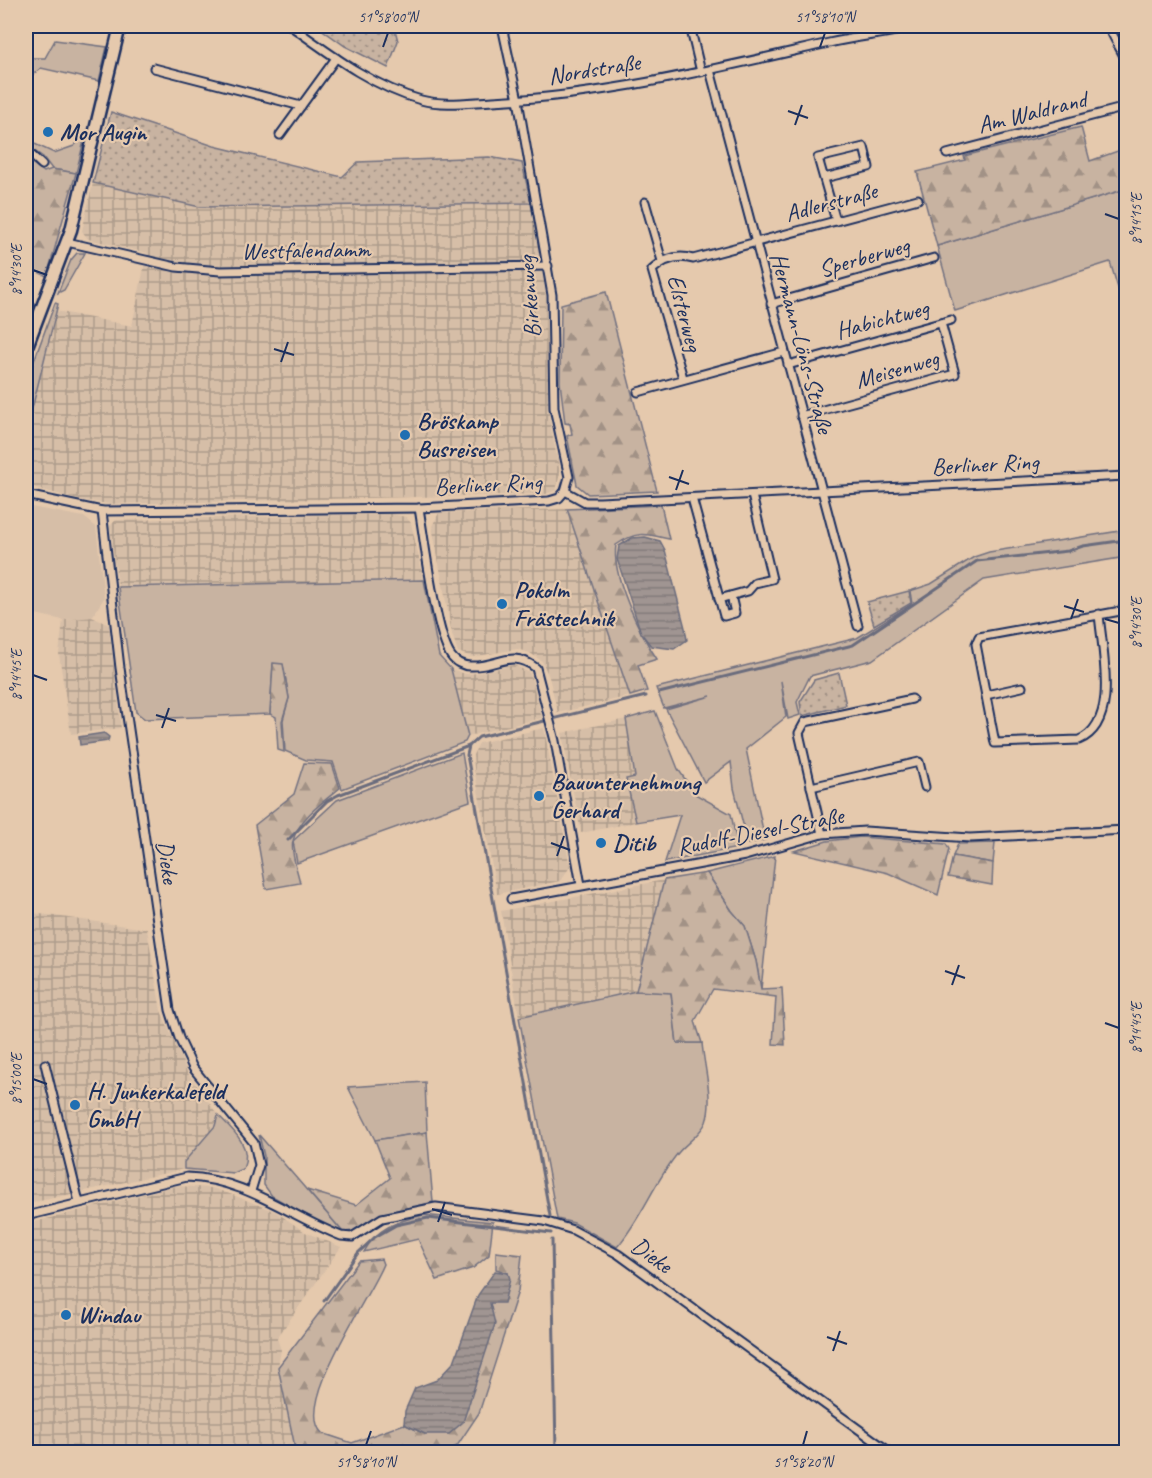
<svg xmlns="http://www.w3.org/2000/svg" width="1152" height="1478" font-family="Caveat,sans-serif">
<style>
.built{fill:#d6bea7}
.industrial{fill:url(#industrial-grid)}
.grass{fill:#c8b3a1;stroke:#727180;stroke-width:1.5}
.forest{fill:url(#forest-firs);stroke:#727180;stroke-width:1.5}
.park{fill:url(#park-dots);stroke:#727180;stroke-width:1.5}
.water{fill:url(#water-rules);stroke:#6b6c7d;stroke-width:1.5}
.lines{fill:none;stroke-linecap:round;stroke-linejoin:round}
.stream{stroke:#6b6c7d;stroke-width:3}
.street-casing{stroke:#1b2f5e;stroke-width:11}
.secondary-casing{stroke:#1b2f5e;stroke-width:15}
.street{stroke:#e5c9ad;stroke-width:7}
.secondary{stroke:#e5c9ad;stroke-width:10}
.ticks{fill:none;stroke:#1b2f5e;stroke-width:2}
.poi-dot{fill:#1f6fb2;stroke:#e5c9ad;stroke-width:2}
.labels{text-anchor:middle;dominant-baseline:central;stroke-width:4.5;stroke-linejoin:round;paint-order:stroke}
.street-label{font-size:24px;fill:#1b2f5e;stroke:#e5c9ad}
.poi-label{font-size:24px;font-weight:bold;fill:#1b2f5e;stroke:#e5c9ad;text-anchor:start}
.neatline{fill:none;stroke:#1b2f5e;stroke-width:2}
.ticks-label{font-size:15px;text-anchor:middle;fill:#1b2f5e}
</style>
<defs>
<pattern id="industrial-grid" width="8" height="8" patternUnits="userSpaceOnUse" patternTransform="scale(1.5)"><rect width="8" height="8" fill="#d6bea7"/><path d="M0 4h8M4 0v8" fill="none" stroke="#ad9b8b"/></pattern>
<pattern id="forest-firs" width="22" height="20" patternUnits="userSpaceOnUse" patternTransform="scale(1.5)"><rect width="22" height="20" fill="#c8b3a1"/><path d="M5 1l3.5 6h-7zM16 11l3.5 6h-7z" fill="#a29286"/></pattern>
<pattern id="park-dots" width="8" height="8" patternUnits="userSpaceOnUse" patternTransform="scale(1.5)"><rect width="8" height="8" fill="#c8b3a1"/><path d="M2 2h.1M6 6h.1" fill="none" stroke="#a29286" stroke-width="1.8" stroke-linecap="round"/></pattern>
<pattern id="water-rules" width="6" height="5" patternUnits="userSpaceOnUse" patternTransform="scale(1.5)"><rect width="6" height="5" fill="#a09592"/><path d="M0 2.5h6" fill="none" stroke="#827a7a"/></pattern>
</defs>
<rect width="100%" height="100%" fill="#e5c9ad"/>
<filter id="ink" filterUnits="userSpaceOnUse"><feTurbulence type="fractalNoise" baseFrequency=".0167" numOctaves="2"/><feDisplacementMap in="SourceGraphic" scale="12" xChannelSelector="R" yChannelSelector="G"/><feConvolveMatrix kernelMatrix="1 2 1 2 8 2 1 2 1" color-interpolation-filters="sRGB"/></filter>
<g filter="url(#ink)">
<!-- built -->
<path class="built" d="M26 506 84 517 96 527 104 598 92 617 63 620 26 612Z"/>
<!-- industrial -->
<g class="industrial">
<path d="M93 183 200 207 531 203 545 286 549 417 560 473 556 490 546 494 109 504 75 499 26 485V433L56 311 132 326 147 253 88 239 82 231Z"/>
<path d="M567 509 630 696 558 713 549 677 542 661 530 653 517 649 472 657 458 652 452 634 432 526 439 513Z"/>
<path d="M391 514 406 517 411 523 424 580 118 586 110 526 116 520Z"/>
<path d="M92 617 109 625 121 728 71 734 59 654 63 620Z"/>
<path d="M514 665 530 673 542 718 468 736 451 669 466 674 478 673Z"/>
<path d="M626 719 635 777 626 780 636 822 581 833 562 733Z"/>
<path d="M544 728 570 867 560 881 497 894 474 768 473 755 479 743Z"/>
<path d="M664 880 636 991 519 1017 501 911Z"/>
<path d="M26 912 147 929 161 1011 187 1072 218 1115 215 1126 184 1162V1169L26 1204Z"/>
<path d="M177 1186 212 1188 233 1195 276 1212 305 1232 341 1247 277 1338 281 1350 278 1367 296 1452H26V1224Z"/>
</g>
<!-- grass -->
<g class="grass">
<path d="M55 40 107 47 99 81 41 68 26 80V58H45Z"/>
<path d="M86 133 76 173 52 169 43 157 26 145V140L54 153 74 146Z"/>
<path d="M1126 189V314L1110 262 955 311 937 246Z"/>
<path d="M77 253H85L64 290 58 293 71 260Z"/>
<path d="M55 303 58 304 26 433V383Z"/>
<path d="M1126 530V557L984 580 872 660 810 676 797 702 800 715 788 719 781 681 786 717 746 749 765 840 748 844 734 788 731 762 704 782 666 709 711 696 664 708 656 688 857 638 912 604 910 591 931 584 974 557 989 552Z"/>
<path d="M424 580 439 656 451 669 468 736 465 742 342 789 333 762 306 760 285 751 283 720 289 698 283 665 273 664 270 714 145 719 136 712 118 587Z"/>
<path d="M655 711 678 769 695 794 731 814 738 848 665 862 680 815 636 822 626 779 635 777 626 719Z"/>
<path d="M462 753 470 801 297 863 293 841 337 800Z"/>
<path d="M995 843 993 863 953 856 958 844Z"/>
<path d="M775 856 761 989 756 961 745 926 732 911 707 873Z"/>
<path d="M636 991 671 992 677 1043H702C704 1067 714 1099 706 1122 701 1134 686 1143 678 1153 654 1182 642 1218 617 1247L574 1223 557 1219 519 1017Z"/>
<path d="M425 1082 427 1132 375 1140 348 1087Z"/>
<path d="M218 1115C233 1130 253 1147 243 1169L234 1173 184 1169V1162L215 1126Z"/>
<path d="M259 1135 343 1232 328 1227 272 1196 264 1185V1156Z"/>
</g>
<!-- forest -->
<g class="forest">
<path d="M1081 127 1090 161 1126 148V189L937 246 917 172 965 160 964 156Z"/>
<path d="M26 159 44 172 52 169 76 173 47 276 26 267Z"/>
<path d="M606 292 657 491 588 494 577 485 567 436 572 434 570 424 565 423 560 382 561 304Z"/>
<path d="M661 505 669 539C646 534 637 530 616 545 611 575 640 634 657 659L638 665 647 691 630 696 567 509Z"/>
<path d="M273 663 283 664 289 698 282 721 284 752 278 750 276 717 270 714Z"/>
<path d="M304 763 332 764 340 788C324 801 298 819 293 841 290 852 298 872 300 883L266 889 255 825 294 794Z"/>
<path d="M861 837 946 844 949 849 938 895 888 873 794 851 827 841Z"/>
<path d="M953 856 993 863 992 885 948 877Z"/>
<path d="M707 873 732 911 745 926 756 961 761 989 782 988 785 1045 773 1044 776 997 713 989 695 1021 702 1043H677L671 993 636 991 664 880Z"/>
<path d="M427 1132 433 1202 374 1218 354 1231 343 1232 307 1190 356 1205 390 1178 375 1140Z"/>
<path d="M423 1215 493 1222 489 1255 473 1268 437 1280 418 1239 364 1252C376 1228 398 1221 423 1215Z"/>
<path d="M496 1252 522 1255 518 1291 479 1413 457 1446 444 1452H296L278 1367 359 1261 381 1259 383 1264C371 1295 293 1405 322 1433L352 1443 404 1424 425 1434 489 1303 508 1273 496 1269Z"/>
</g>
<!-- park -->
<g class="park">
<path d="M317 26H394L398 41 388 68 345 46Z"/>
<path d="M111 112 214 146 342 177 358 162 489 157 522 163 531 203 200 207 93 183Z"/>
<path d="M909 591 911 603 874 625 867 602Z"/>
<path d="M839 673 846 705 802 716 800 702 814 680Z"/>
</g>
<!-- water -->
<g class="water">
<path d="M645 537 660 541 665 550 685 628 687 640 674 649 651 646 641 633 617 559 619 546 632 538Z"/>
<path d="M104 733 109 737 108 741 80 745 79 737Z"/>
<path d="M495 1271 508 1273 510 1279 504 1303H490L495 1324 463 1422 449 1434H425L404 1424 405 1411 415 1388 437 1380 454 1362 478 1295Z"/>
</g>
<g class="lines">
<!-- stream -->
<g class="stream">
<path d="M659 693 853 645 977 561 1068 551 1083 546 1126 540"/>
<path d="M288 840 327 801 338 795 469 746"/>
<path d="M550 1216 467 755 469 746 479 737 646 696"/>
<path d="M552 1240 556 1452"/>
<path d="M324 1301 358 1253 375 1237 396 1225 428 1218 551 1233"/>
</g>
<!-- street casing -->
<g class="street-casing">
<g id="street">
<path d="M291 26C330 54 373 87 421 100 444 106 469 102 493 101 606 96 719 68 829 43 859 36 889 34 918 26"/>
<path d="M690 26 701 72"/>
<path d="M1108 26 1126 60"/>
<path d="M154 68 301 106"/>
<path d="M710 70 858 626"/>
<path d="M280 135 336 58"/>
<path d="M26 150 42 165"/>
<path d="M947 154 1126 107"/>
<path d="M824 178 869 167 864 147 818 158 836 221"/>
<path d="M645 202 662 261"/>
<path d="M67 242 176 267 220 271 548 266"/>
<path d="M771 304 934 258"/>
<path d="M788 365 951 320"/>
<path d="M683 378 652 270C664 259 677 254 693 259L918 199"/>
<path d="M638 392 784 352"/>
<path d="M801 416 955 374 941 323"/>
<path d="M565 491 585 502H600L1126 476"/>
<path d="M26 495 102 511 419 508 549 501 559 498 565 491 569 477 554 408 552 295 518 100 502 26"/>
<path d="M692 498 724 616 735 613 731 596"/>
<path d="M419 508C424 538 436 635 451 656 455 662 463 666 470 666 497 668 510 648 536 668L555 741 581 885"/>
<path d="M102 511 120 668 170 1010 179 1038 193 1068 254 1143 259 1165 251 1191"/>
<path d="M719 599 748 591 755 583 772 579 752 495"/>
<path d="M1099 614C1102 651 1120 723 1079 740L995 743 976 644 979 637 1126 610"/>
<path d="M986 695 1022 687"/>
<path d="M811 787 919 762 925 787"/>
<path d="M822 834 799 733 805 722 912 699"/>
<path d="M511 899 745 856 822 834 865 831 970 838 1126 830"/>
<path d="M45 1064 79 1202"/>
<path d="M26 1216 187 1177C245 1179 288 1215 341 1236L352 1237 382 1218 436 1207 544 1221 573 1230 618 1254 890 1452"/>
</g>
</g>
<!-- secondary casing -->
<g class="secondary-casing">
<path id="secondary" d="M26 349 71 230 120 26"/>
</g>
<!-- street -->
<use href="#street" class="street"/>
<!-- secondary -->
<use href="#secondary" class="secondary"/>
</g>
</g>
<!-- ticks -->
<path class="ticks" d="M383 47 388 33M820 47 825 33M788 111 808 118M795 125 802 105M1105 214 1119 219M33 270 47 275M274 349 294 355M281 362 288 342M669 477 689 484M676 490 683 470M1064 606 1084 612M1071 619 1078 599M1105 619 1119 623M33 675 47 680M156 715 176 721M162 728 169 708M551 843 570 850M557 856 564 836M945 971 965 978M952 985 959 965M1105 1023 1119 1028M33 1079 47 1084M432 1209 452 1215M438 1222 445 1202M827 1337 847 1344M833 1351 840 1331M366 1445 371 1431M803 1445 807 1431"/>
<!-- markers -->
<g class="poi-dot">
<circle cx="48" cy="132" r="6"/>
<circle cx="405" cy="435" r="6"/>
<circle cx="502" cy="604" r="6"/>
<circle cx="539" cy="796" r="6"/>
<circle cx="601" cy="843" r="6"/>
<circle cx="75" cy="1105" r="6"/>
<circle cx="66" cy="1315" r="6"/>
</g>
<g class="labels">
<!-- street labels -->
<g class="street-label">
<text transform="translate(594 69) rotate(-9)">Nordstraße</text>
<text transform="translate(1032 112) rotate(-14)">Am Waldrand</text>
<text transform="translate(831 202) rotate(-15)">Adlerstraße</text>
<text transform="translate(306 250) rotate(-1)">Westfalendamm</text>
<text transform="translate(864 257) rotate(-16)">Sperberweg</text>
<text transform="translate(529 297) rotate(-95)">Birkenweg</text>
<text transform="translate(685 313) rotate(75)">Elsterweg</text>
<text transform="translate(882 319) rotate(-15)">Habichtweg</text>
<text transform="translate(802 343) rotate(75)">Hermann-Löns-Straße</text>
<text transform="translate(897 369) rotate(-16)">Meisenweg</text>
<text transform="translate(985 464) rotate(-3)">Berliner Ring</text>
<text transform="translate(488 484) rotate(-3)">Berliner Ring</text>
<text transform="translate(760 831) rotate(-11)">Rudolf-Diesel-Straße</text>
<text transform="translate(168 862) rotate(82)">Dieke</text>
<text transform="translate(652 1255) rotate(36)">Dieke</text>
</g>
<!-- poi labels -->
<g class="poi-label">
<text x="60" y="132">Mor Augin</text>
<text x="417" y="421">Bröskamp<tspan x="417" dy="28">Busreisen</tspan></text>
<text x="514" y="590">Pokolm<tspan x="514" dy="28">Frästechnik</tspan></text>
<text x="551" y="782">Bauunternehmung<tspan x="551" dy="28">Gerhard</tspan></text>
<text x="613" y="843">Ditib</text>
<text x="87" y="1091">H. Junkerkalefeld<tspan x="87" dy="28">GmbH</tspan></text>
<text x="78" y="1315">Windau</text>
</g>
</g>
<!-- margin -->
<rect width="1152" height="1478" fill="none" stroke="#e5c9ad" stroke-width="66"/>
<rect x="33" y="33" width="1086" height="1412" class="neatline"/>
<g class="ticks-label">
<text x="388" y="22">51°58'00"N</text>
<text x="825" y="22">51°58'10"N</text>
<text transform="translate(1136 219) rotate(-90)" y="5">8°14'15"E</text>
<text transform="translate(16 270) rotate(-90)" y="5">8°14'30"E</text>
<text transform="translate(1136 623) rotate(-90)" y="5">8°14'30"E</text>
<text transform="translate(16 675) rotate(-90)" y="5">8°14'45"E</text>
<text transform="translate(1136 1028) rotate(-90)" y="5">8°14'45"E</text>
<text transform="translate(16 1079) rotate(-90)" y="5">8°15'00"E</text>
<text x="366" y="1467">51°58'10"N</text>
<text x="803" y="1467">51°58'20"N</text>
</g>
</svg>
